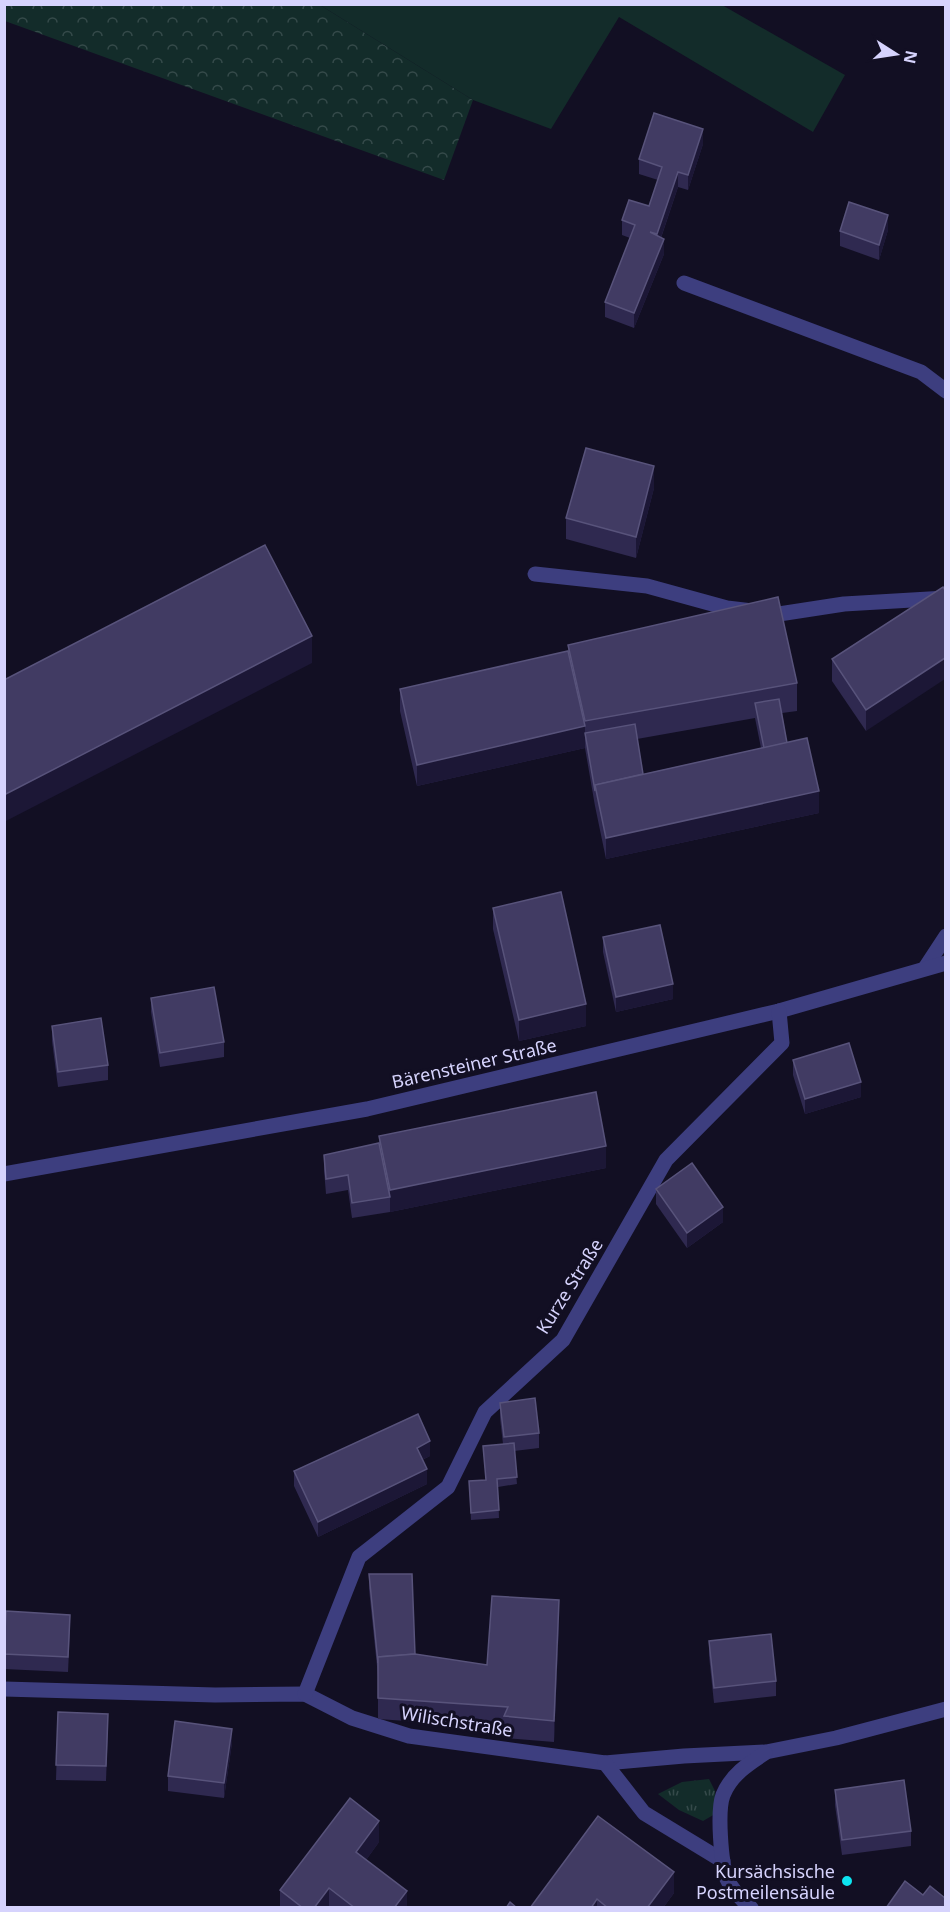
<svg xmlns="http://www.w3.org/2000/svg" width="950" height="1912" font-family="'Noto Sans',sans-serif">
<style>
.grass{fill:url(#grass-tufts)}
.forest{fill:url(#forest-crowns)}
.pitch{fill:#132c2a}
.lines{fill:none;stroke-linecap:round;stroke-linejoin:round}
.lane{stroke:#3d3e7f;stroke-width:15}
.street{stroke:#3d3e7f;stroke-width:15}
.wall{fill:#2f2950;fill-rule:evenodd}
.shaded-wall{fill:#1c1736}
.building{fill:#413b63;stroke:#58537b;stroke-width:1.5}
.poi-dot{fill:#0de4f0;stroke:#120f23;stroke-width:2}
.labels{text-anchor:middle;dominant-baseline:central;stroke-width:6;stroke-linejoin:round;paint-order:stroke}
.street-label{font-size:18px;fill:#d6d3fd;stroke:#120f23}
.poi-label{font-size:18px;fill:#d6d3fd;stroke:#120f23;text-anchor:end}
</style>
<defs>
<pattern id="grass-tufts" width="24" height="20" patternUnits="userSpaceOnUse" patternTransform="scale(1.5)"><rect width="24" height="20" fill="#132c2a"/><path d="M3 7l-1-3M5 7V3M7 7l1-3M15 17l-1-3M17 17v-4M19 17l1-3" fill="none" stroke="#354a4a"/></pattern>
<pattern id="forest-crowns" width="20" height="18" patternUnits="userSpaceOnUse" patternTransform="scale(1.5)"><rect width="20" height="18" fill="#132c2a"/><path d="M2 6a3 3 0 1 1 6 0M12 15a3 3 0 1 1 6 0" fill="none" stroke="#354a4a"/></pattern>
</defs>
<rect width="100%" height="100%" fill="#120f23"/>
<!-- grass -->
<path class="grass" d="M709 1779 715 1791V1814L703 1821 679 1810 658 1794 682 1782Z"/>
<!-- forest -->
<path class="forest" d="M4 5H320L473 100 444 180 5 21Z"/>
<!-- pitch -->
<path class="pitch" d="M320 5H722L845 75 813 132 619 17 551 129 473 100Z"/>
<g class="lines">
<!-- lane -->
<g class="lane">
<path d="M684 283 921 372 946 391"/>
<path d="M535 574 647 586 727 608 779 614 844 604 946 598"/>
</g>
<!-- street -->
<g class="street">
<path d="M925 968 946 936"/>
<path d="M4 1174 367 1109 779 1011 946 963"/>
<path d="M4 1689 215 1695 305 1694 352 1718 409 1736 605 1763 684 1756 766 1752 836 1738 946 1709"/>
<path d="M305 1694 359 1557 448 1487 485 1412 563 1340 666 1160 782 1043 779 1011"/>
<path d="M605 1763 644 1813 723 1861"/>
<path d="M751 1908C743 1901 731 1888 727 1879 721 1863 717 1811 723 1795 731 1775 748 1764 765 1753"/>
</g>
</g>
<!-- wall -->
<g class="wall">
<path d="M703 144 688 190 678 187 661 238 664 254 634 328 605 317V302L630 238 622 235V220L649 206 658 180 639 174V159Z"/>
<path d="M888 230 879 260 840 246V231Z"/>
<path d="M654 488 636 558 566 539V518Z"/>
<path d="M943 587 866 731 832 681V659Z"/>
<path d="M568 645 797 683V711L782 713 787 743 819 813 606 859 595 806 585 748 417 786 400 711V689L568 651ZM755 718 761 748 643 774 637 739Z"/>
<path d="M493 908 586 1026 519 1041 493 929Z"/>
<path d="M603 937 673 999 616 1012 603 952Z"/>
<path d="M151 998 224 1042V1057L160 1067 151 1012Z"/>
<path d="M52 1026 108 1065V1080L58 1087 52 1041Z"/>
<path d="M793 1060 861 1097 805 1114 793 1075Z"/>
<path d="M379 1136 606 1168 390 1212 352 1218 348 1190 326 1194 324 1170V1155L379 1143Z"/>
<path d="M656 1189 723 1222 687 1248 656 1204Z"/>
<path d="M500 1403 539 1433V1448L514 1451 517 1484 498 1487 499 1518 471 1520 469 1481 486 1480 483 1446 503 1444 500 1418Z"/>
<path d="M430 1456 422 1460 427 1484 318 1537 294 1486V1471Z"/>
<path d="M369 1574 415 1654 487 1665 559 1622 554 1742 504 1738V1728L378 1719V1676L369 1589Z"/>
<path d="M70 1630 68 1672 4 1669V1645Z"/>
<path d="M709 1641 776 1681V1696L714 1703 709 1656Z"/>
<path d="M58 1712 108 1729 106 1781 56 1780Z"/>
<path d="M232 1743 224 1798 168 1791V1776Z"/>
<path d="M835 1790 911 1831V1846L842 1855 835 1805Z"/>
<path d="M598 1816 674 1893 663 1908H530Z"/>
<path d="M379 1842 366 1860 407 1908H280V1890Z"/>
</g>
<!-- shaded-wall -->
<g class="shaded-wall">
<path d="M703 129V144L688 190V175Z"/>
<path d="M678 172V187L657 249V234Z"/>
<path d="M888 215V230L879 260V245Z"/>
<path d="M664 239V254L634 328V313Z"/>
<path d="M654 466V488L636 558V537Z"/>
<path d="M312 636V663L4 822V795Z"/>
<path d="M945 658V679L866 731V710Z"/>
<path d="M585 726V748L417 786V765Z"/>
<path d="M819 791V813L606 859V838Z"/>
<path d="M673 984V999L616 1012V997Z"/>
<path d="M586 1004V1026L519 1041V1020Z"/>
<path d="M861 1082V1097L805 1114V1099Z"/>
<path d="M606 1146V1168L390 1212V1190Z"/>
<path d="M723 1207V1222L687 1248V1233Z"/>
<path d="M430 1441V1456L417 1462V1448Z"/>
<path d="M427 1469V1484L318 1537V1522Z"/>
<path d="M559 1600V1622L554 1742V1721Z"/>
<path d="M232 1729V1743L224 1798V1783Z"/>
<path d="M379 1821V1842L356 1874V1852Z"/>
<path d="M674 1872V1893L663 1908H647Z"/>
<path d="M329 1888V1908H314Z"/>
<path d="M407 1891V1908H394Z"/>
<path d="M597 1899V1908H591Z"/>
</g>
<!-- building -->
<g class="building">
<path d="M654 113 703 129 688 175 678 172 657 234 650 232 664 239 634 313 605 302 635 225 622 220 629 200 649 206 662 167 639 159Z"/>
<path d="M849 202 888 215 879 245 840 231Z"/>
<path d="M586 448 654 466 636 537 566 518Z"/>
<path d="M265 545 312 636 4 795V680Z"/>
<path d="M943 587 945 590V658L866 710 832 659Z"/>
<path d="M778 597 797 683 585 721 568 645Z"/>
<path d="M568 651 585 726 417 765 400 689Z"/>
<path d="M779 699 787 743 764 748 755 703Z"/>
<path d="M635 724 643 774 595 785V791L585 733Z"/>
<path d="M807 738 819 791 606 838 595 785Z"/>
<path d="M561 892 586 1004 519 1020 493 908Z"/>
<path d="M660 925 673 984 616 997 603 937Z"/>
<path d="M214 987 224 1042 160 1053 151 998Z"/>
<path d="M101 1018 108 1065 58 1072 52 1026Z"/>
<path d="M849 1043 861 1082 805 1099 793 1060Z"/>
<path d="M596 1092 606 1146 390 1190 379 1136Z"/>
<path d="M379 1143 390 1197 352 1203 348 1175 326 1179 324 1155Z"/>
<path d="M692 1163 723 1207 687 1233 656 1189Z"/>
<path d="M535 1398 539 1433 504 1437 500 1403Z"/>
<path d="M418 1414 430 1441 417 1448 427 1469 318 1522 294 1471Z"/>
<path d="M514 1443 517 1477 497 1479 499 1510 471 1513 469 1481 486 1480 483 1446Z"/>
<path d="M369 1574H412L415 1654 378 1657V1663Z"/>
<path d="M492 1596 559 1600 554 1721 504 1716 508 1707 378 1698V1657L415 1654 487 1665Z"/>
<path d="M6 1611 70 1615 68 1657 4 1654Z"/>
<path d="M771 1634 776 1681 714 1688 709 1641Z"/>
<path d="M58 1712 108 1714 106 1766 56 1765Z"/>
<path d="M175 1721 232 1729 224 1783 168 1776Z"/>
<path d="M904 1780 911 1831 842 1840 835 1790Z"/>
<path d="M350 1798 379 1821 356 1852 407 1891 394 1908H355L329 1888 314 1908H303L280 1890Z"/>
<path d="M598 1816 674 1872 647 1908H608L597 1899 591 1908H530Z"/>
<path d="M905 1881 923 1895 930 1886 945 1898V1908H886Z"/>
<path d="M510 1902 517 1908H506Z"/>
</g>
<!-- markers -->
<circle class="poi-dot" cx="847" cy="1881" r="6"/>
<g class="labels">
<!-- street labels -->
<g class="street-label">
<text transform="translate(474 1063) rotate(-13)">Bärensteiner Straße</text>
<text transform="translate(569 1286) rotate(-58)">Kurze Straße</text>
<text transform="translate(457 1721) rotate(9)">Wilischstraße</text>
</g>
<!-- poi labels -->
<g class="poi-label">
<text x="835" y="1871">Kursächsische<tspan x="835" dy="21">Postmeilensäule</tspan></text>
</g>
</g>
<!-- border -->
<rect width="950" height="1912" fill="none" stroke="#d6d3fd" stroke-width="12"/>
<!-- north arrow -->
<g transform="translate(896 54) rotate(102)" stroke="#120f23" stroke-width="4.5" paint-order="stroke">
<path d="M0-4.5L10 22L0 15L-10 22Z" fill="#d6d3fd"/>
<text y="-9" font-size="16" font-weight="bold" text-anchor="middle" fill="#d6d3fd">N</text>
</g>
</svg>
